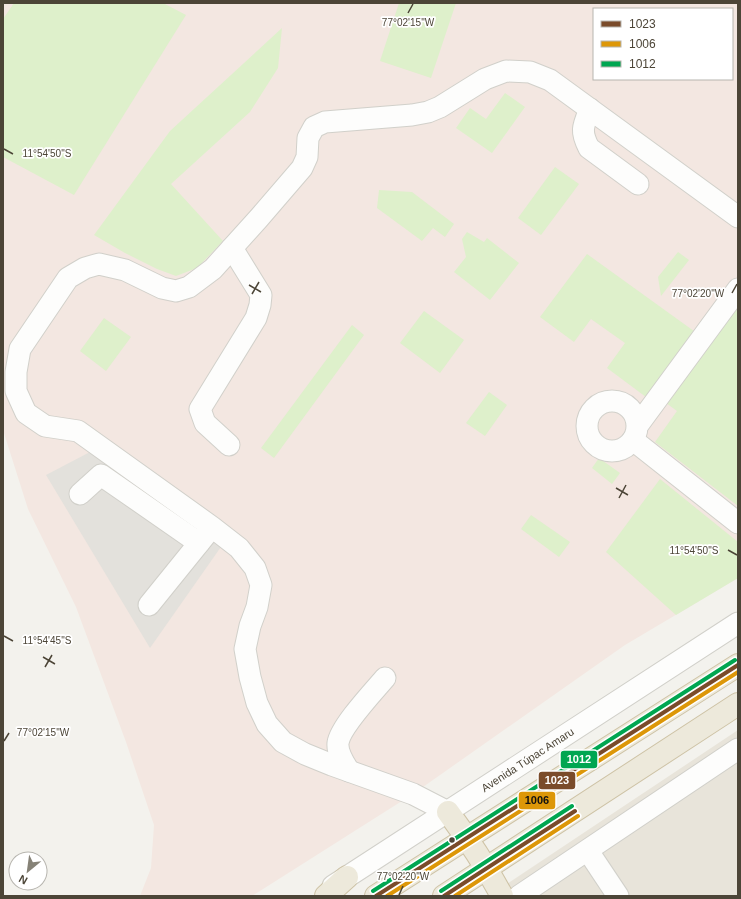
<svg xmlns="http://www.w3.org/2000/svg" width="741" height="899" font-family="Arial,sans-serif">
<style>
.residential{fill:#e8e4da}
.medical{fill:#f3e7e1;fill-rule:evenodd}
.green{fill:#def0cb}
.parking{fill:#e3e1dc}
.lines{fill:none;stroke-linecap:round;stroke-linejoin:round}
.minor-casing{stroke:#d1d0ca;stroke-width:23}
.highway-casing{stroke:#cec3a6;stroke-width:24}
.minor{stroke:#fdfdfc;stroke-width:21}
.highway{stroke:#ede9db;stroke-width:22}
.bus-1-casing{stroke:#fff;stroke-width:7}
.bus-2-casing{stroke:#fff;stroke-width:7}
.bus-3-casing{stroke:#fff;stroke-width:7}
.bus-1{stroke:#7a4b2a;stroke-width:4}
.bus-2{stroke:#dd9708;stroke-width:4}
.bus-3{stroke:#00a651;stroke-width:4}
.ticks{fill:none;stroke:#4c4537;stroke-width:1.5}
.bus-dot{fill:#4c4537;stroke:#fff;stroke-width:1.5}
.labels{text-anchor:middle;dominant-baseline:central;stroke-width:3.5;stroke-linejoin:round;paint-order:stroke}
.street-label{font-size:11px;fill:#4c4537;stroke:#fff}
.ticks-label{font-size:10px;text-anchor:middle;fill:#4c4537;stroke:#fff;stroke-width:3.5;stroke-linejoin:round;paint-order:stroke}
.line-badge{stroke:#fff;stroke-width:1.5}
.badge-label{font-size:11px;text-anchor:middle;font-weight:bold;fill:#fff}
.pale-badge-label{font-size:11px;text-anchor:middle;font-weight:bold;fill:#111}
</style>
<rect width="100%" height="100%" fill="#f3f2ed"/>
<!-- residential -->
<path class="residential" d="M738 730V896H489Z"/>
<!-- medical -->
<path class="medical" d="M3 3H738V578L625 645 413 794 252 896H140L151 868 154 825 126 742 76 607 28 509 3 430ZM594 9H732V79H594Z"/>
<!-- green -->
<g class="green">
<path d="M14 3H163L186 15 74 195 3 157V19Z"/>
<path d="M399 3H456L431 78 380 61Z"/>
<path d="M282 28 278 68 250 112 171 184 223 241 197 268 176 276 157 269 125 253 94 235 170 131Z"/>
<path d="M505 93 525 107 492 153 456 128 470 108 486 119Z"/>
<path d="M555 167 579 184 541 235 518 218Z"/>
<path d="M379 190 412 192 454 224 445 237 433 228 422 241 377 208Z"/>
<path d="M467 232 484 242 487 238 519 263 490 300 454 272 466 257 462 239Z"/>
<path d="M678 252 689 260 661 296 658 277Z"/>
<path d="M587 254 698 334 650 400 607 368 625 343 591 319 574 342 540 317Z"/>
<path d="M738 303V506L655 442 677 411 666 403Z"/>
<path d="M424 311 464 340 440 373 400 343Z"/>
<path d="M104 318 131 337 106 371 80 351Z"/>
<path d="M352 325 364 335 274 458 261 448Z"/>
<path d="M489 392 507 405 485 436 466 423Z"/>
<path d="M599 458 620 473 612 484 592 468Z"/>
<path d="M660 479 738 542V578L676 615 606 552Z"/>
<path d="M531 515 570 542 559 557 521 529Z"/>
</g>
<!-- parking -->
<path class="parking" d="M111 441 230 534 150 648 46 475Z"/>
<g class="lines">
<!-- minor casing -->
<g class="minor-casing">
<g id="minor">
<path d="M590 109C583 126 580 131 589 148L638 184"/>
<circle cx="612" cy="426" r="25"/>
<path d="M638 425 738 289"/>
<path d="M633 440 738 523"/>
<path d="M229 445 205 423 200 409 256 318 260 305 261 295 232 248"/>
<path d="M80 494 101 475 199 543"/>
<path d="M149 605 208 532"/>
<path d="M349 771C344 763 337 753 338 743 340 727 374 691 385 678"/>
<path d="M448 812 413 794 332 765 305 754 283 742 267 724 257 703 250 677 245 649 250 626 257 607 261 585 255 568 239 548 212 527 78 431 45 426 26 413 16 391V372L20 349 68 278 85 268 99 264 125 270 162 288 176 291 189 287 213 269 259 218 302 168 307 157 308 138 314 127 325 122 412 115 428 112 440 107 485 79 506 71 530 72 550 80 738 217"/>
<path d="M588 851 618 896"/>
<path id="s1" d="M333 886 738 623"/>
<path d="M519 896 738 749"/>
</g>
</g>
<!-- highway casing -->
<g class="highway-casing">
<g id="highway">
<path d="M448 812C468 839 486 866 502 896"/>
<path d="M326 896 347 877"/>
<path d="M376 896 738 665"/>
<path d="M444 896 738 704"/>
</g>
</g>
<!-- minor -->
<use href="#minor" class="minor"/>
<!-- highway -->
<use href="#highway" class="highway"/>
<!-- bus-1 casing -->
<g class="bus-1-casing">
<g id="bus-1">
<path d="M376 896 738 665"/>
<path d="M444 896 575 811"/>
</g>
</g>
<!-- bus-2 casing -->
<g class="bus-2-casing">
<g id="bus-2">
<path d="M387 896 738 672"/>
<path d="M455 896 578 816"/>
</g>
</g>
<!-- bus-3 casing -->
<g class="bus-3-casing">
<g id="bus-3">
<path d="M373 891 735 660"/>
<path d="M441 891 572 806"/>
</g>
</g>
<!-- bus-1 -->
<use href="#bus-1" class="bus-1"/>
<!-- bus-2 -->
<use href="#bus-2" class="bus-2"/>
<!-- bus-3 -->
<use href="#bus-3" class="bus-3"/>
</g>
<!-- ticks -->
<path class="ticks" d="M408 13 413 4M4 149 13 154M249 285 261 292M732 293 737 284M252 294 259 282M616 488 628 495M619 498 626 485M728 550 737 555M4 636 13 641M43 657 55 664M45 667 52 655M4 741 9 733M399 895 403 886"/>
<!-- markers -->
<circle class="bus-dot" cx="452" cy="840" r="3.5"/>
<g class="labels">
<!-- street labels -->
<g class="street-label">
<text stroke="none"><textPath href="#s1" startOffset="232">Avenida Túpac Amaru</textPath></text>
</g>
</g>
<g class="ticks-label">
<text x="408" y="26">77°02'15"W</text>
<text x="47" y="157">11°54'50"S</text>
<text x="698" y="297">77°02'20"W</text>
<text x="694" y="554">11°54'50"S</text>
<text x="47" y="644">11°54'45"S</text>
<text x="43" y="736">77°02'15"W</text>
<text x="403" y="880">77°02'20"W</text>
</g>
<g class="line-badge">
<rect x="560" y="750" width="38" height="19" rx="4" fill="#00a651"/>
<rect x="538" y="771" width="38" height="19" rx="4" fill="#7a4b2a"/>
<rect x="518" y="791" width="38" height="19" rx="4" fill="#dd9708"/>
</g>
<g class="badge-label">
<text x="579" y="763">1012</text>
<text x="557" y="784">1023</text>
</g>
<g class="pale-badge-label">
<text x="537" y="804">1006</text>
</g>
<!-- border -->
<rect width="741" height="899" fill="none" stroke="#4c4537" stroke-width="8"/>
<!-- legend -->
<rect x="593" y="8" width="140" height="72" fill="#ffffff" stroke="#b7b5af"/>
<rect x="601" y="21" width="20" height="6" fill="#7a4b2a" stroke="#b7b5af"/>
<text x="629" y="28" font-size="12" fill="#4c4537">1023</text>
<rect x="601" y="41" width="20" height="6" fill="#dd9708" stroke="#b7b5af"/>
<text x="629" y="48" font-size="12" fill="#4c4537">1006</text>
<rect x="601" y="61" width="20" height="6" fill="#00a651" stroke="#b7b5af"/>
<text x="629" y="68" font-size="12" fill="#4c4537">1012</text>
<!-- north arrow -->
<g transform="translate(28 871) rotate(209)"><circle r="19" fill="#ffffff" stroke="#b7b5af"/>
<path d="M0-3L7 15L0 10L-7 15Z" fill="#868277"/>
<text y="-6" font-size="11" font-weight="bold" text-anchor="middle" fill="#4c4537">N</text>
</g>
</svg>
